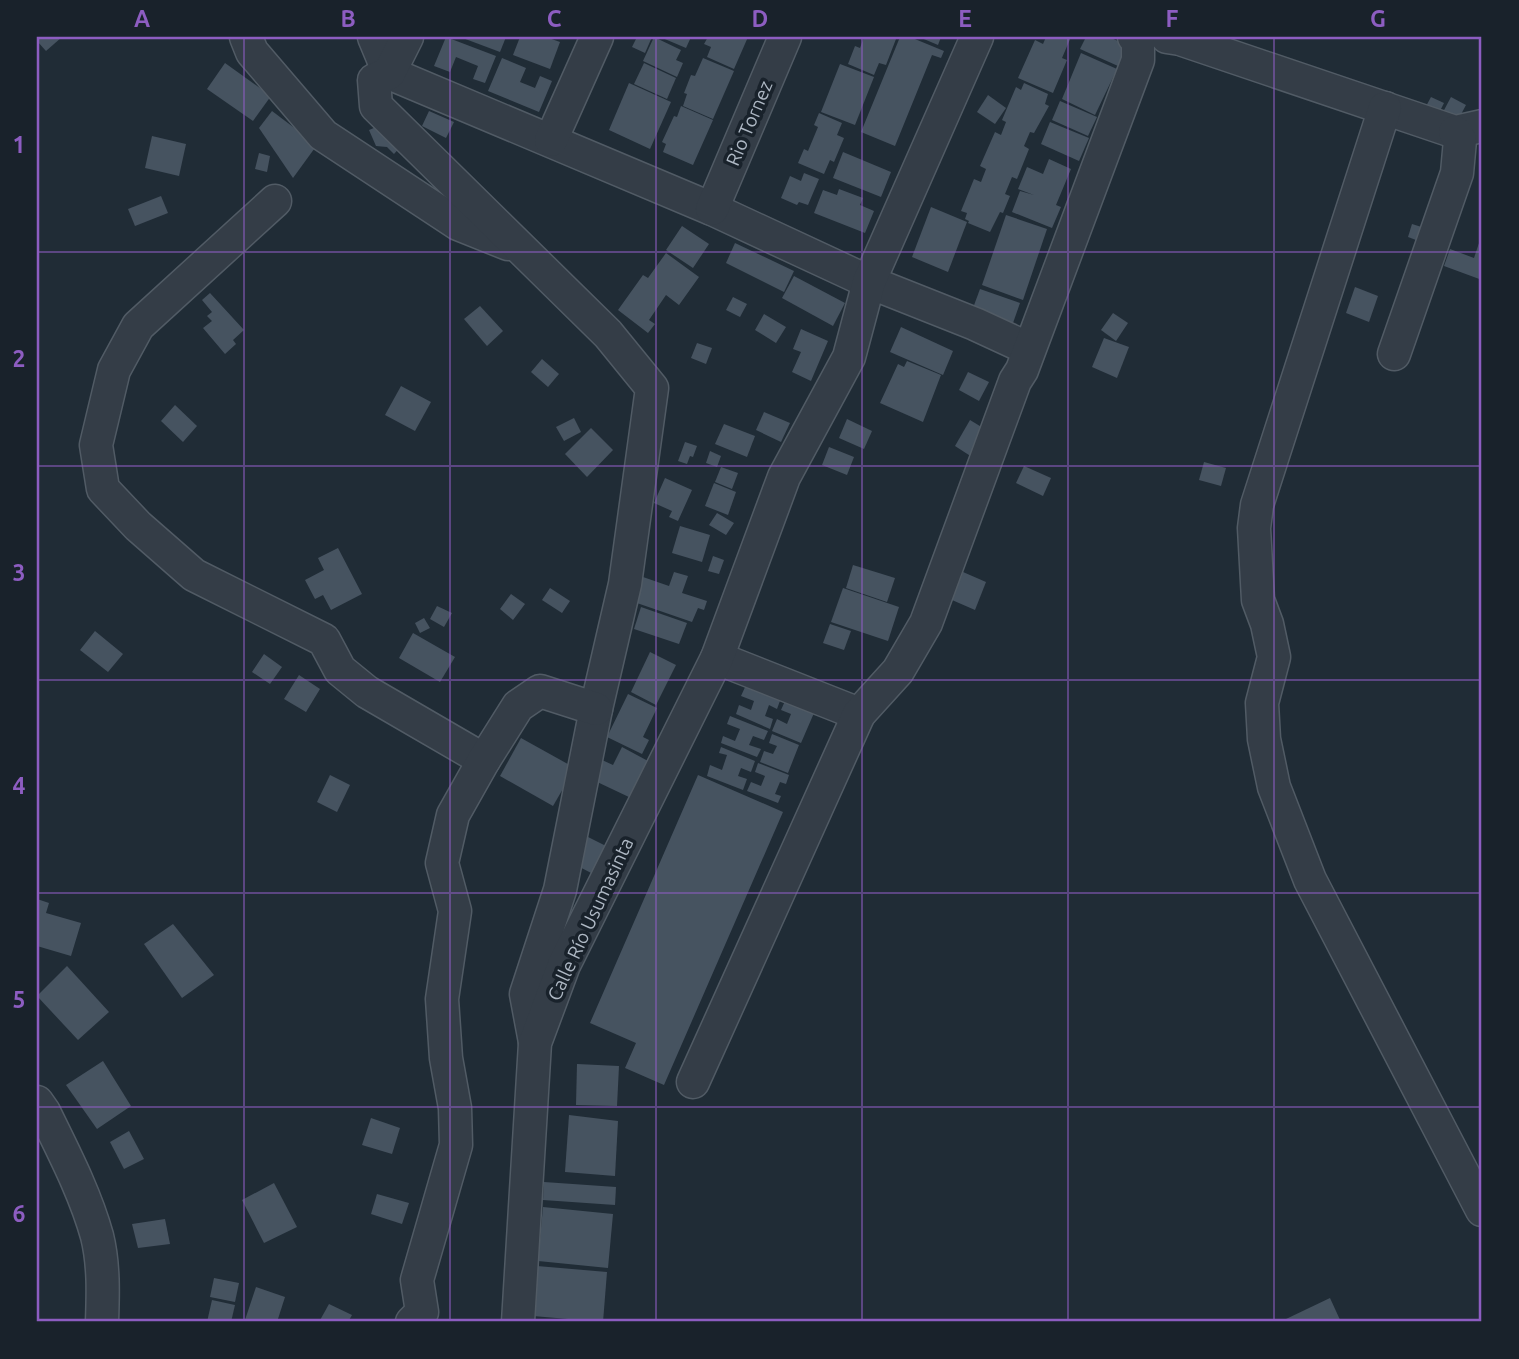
<svg xmlns="http://www.w3.org/2000/svg" width="1519" height="1359" font-family="Ubuntu,sans-serif">
<style>
.building{fill:#465360}
.lines{fill:none;stroke-linecap:round;stroke-linejoin:round}
.minor-casing{stroke:#515b65;stroke-width:35}
.minor{stroke:#343d47;stroke-width:32}
.grid{fill:none;stroke:#8d5dc1;stroke-width:2;stroke-opacity:0.55}
.labels{text-anchor:middle;dominant-baseline:central;stroke-width:7;stroke-linejoin:round;paint-order:stroke}
.street-label{font-size:19px;fill:#aeb8c4;stroke:#19222b}
.neatline{fill:none;stroke:#8d5dc1;stroke-width:2.5}
.grid-label{font-size:23px;text-anchor:middle;font-weight:bold;fill:#8d5dc1}
</style>
<rect width="100%" height="100%" fill="#202c36"/>
<!-- building -->
<g class="building">
<path d="M37 37H62L46 51 37 41Z"/>
<path d="M446 37 496 56 485 83 473 79 478 66 456 57 450 72 434 66Z"/>
<path d="M460 37H506L500 52Z"/>
<path d="M520 37H546L560 42 550 69 513 55Z"/>
<path d="M637 37H652L645 53 632 47Z"/>
<path d="M654 37 681 50 676 60 683 63 677 77 643 61Z"/>
<path d="M660 37H691L686 48Z"/>
<path d="M708 37H748L734 69 707 57 711 47 704 44Z"/>
<path d="M864 37H890L896 39 886 65 879 63 874 75 848 64 855 46 860 48Z"/>
<path d="M900 37H910L944 51 941 58 932 55 895 146 861 132Z"/>
<path d="M919 37H941L938 45Z"/>
<path d="M1046 37H1071L1062 58 1067 60 1053 93 1018 78 1035 40 1043 44Z"/>
<path d="M1086 37H1109L1127 45 1118 66 1080 49Z"/>
<path d="M1081 53 1117 69 1095 115 1062 99Z"/>
<path d="M502 58 526 68 520 82 535 88 540 76 552 81 539 112 488 91Z"/>
<path d="M703 58 734 71 713 119 683 106 687 94 684 93 691 75 695 76Z"/>
<path d="M225 63 271 96 253 121 207 89Z"/>
<path d="M644 63 676 78 667 99 634 84Z"/>
<path d="M840 64 874 77 855 125 821 112Z"/>
<path d="M629 83 671 102 650 149 609 130Z"/>
<path d="M1024 83 1048 94 1045 104 1049 106 1034 133 1030 132 1024 146 1029 149 1017 179 1012 177 1005 194 1010 196 1003 213 1000 212 990 232 968 223 969 221 965 219 967 213 961 211 974 179 981 182 986 169 980 166 995 132 1001 135 1006 122 1002 120 1016 87 1021 90Z"/>
<path d="M988 95 1006 108 995 124 977 112Z"/>
<path d="M1431 97 1444 103 1437 117 1424 110Z"/>
<path d="M1451 97 1466 105 1458 120 1443 112Z"/>
<path d="M1060 101 1097 117 1088 136 1052 120Z"/>
<path d="M681 106 713 120 693 165 663 152 666 144 662 142 674 116 677 117Z"/>
<path d="M272 111 317 145 293 178 259 128Z"/>
<path d="M429 111 454 122 446 138 422 126Z"/>
<path d="M819 113 842 123 837 135 844 138 834 162 830 160 824 174 798 163 804 149 808 151 818 127 814 125Z"/>
<path d="M1050 122 1089 138 1079 161 1041 144Z"/>
<path d="M381 125 402 145 394 154 387 147 376 146 369 130Z"/>
<path d="M152 136 186 144 179 176 145 168Z"/>
<path d="M843 152 891 172 881 197 833 178Z"/>
<path d="M259 153 270 156 267 172 255 169Z"/>
<path d="M1049 159 1071 169 1056 205 1061 207 1052 228 1012 212 1020 191 1034 195 1018 189 1027 167 1043 174Z"/>
<path d="M804 173 819 179 808 205 799 202 797 205 781 198 790 176 801 181Z"/>
<path d="M839 189 863 198 860 205 874 211 865 233 814 213 823 190 837 195Z"/>
<path d="M161 196 168 213 135 226 128 209Z"/>
<path d="M931 207 967 222 948 272 912 257Z"/>
<path d="M1006 215 1047 229 1023 300 982 285Z"/>
<path d="M1412 224 1428 229 1424 243 1408 237Z"/>
<path d="M682 226 709 244 693 268 666 250Z"/>
<path d="M735 243 794 271 784 292 726 263Z"/>
<path d="M1479 243 1482 244V280L1444 266 1450 249 1474 258Z"/>
<path d="M666 253 699 277 679 305 666 295 649 320 655 324 648 333 618 310 643 275 648 278Z"/>
<path d="M794 276 845 303 833 326 782 298Z"/>
<path d="M1355 287 1378 296 1369 322 1346 313Z"/>
<path d="M980 289 1020 303 1013 323 973 308Z"/>
<path d="M210 293 244 330 233 340 236 344 225 354 203 328 212 321 207 316 212 312 202 300Z"/>
<path d="M733 297 747 304 740 317 726 310Z"/>
<path d="M480 306 503 331 487 346 464 319Z"/>
<path d="M1113 313 1128 323 1116 341 1101 330Z"/>
<path d="M764 314 786 327 776 343 755 330Z"/>
<path d="M901 327 953 351 943 375 890 352Z"/>
<path d="M801 329 828 341 811 381 792 372 801 352 793 349Z"/>
<path d="M1104 338 1129 347 1117 378 1092 367Z"/>
<path d="M697 343 712 348 706 364 691 358Z"/>
<path d="M542 359 559 374 548 387 531 372Z"/>
<path d="M907 361 941 375 923 422 880 403 898 364 904 367Z"/>
<path d="M968 372 989 382 979 401 959 390Z"/>
<path d="M401 386 431 402 415 431 385 415Z"/>
<path d="M175 405 197 426 183 442 161 421Z"/>
<path d="M764 412 790 423 781 442 756 430Z"/>
<path d="M574 418 581 432 564 441 556 427Z"/>
<path d="M847 419 872 431 864 449 839 438Z"/>
<path d="M970 420 988 431 972 457 955 446Z"/>
<path d="M724 424 755 436 747 457 715 444Z"/>
<path d="M591 428 613 450 587 477 565 454Z"/>
<path d="M685 442 697 446 693 457 690 456 687 464 678 461Z"/>
<path d="M829 447 854 457 847 475 822 465Z"/>
<path d="M710 451 721 456 717 467 706 463Z"/>
<path d="M1204 462 1226 468 1221 486 1199 480Z"/>
<path d="M1024 466 1051 478 1043 496 1016 483Z"/>
<path d="M721 467 738 473 732 489 715 482Z"/>
<path d="M665 478 692 490 678 521 669 517 672 511 654 503Z"/>
<path d="M714 483 736 492 728 515 705 506Z"/>
<path d="M717 513 734 523 726 535 709 525Z"/>
<path d="M680 526 710 535 702 562 672 553Z"/>
<path d="M338 548 362 594 331 610 323 595 315 599 305 580 324 570 318 558Z"/>
<path d="M713 556 724 560 719 574 708 571Z"/>
<path d="M853 565 895 578 887 602 846 588Z"/>
<path d="M674 572 688 576 682 593 707 601 704 610 698 608 692 622 634 602 643 577 669 586Z"/>
<path d="M963 572 986 582 975 610 952 600Z"/>
<path d="M550 588 570 601 562 613 542 600Z"/>
<path d="M843 588 899 607 888 641 831 622Z"/>
<path d="M511 594 525 604 513 620 500 609Z"/>
<path d="M437 606 452 613 444 627 430 619Z"/>
<path d="M641 607 687 623 679 644 634 629Z"/>
<path d="M424 618 430 628 420 633 415 623Z"/>
<path d="M830 624 851 631 844 650 823 643Z"/>
<path d="M95 631 123 654 108 672 80 650Z"/>
<path d="M413 633 455 657 440 682 399 658Z"/>
<path d="M650 652 676 665 656 705 631 692Z"/>
<path d="M264 654 282 667 270 684 252 672Z"/>
<path d="M299 675 320 689 306 712 284 699Z"/>
<path d="M746 685 781 698 777 709 769 705 765 716 773 719 770 729 736 714 739 705 751 710 754 701 741 696Z"/>
<path d="M628 694 657 708 643 737 649 740 642 754 607 737Z"/>
<path d="M785 701 814 713 801 743 772 731 777 719 787 724 791 714 781 710Z"/>
<path d="M730 716 768 731 764 740 753 736 749 745 761 749 757 757 721 743 723 736 735 741 740 729 727 724Z"/>
<path d="M772 734 799 745 788 773 760 762 764 751 773 754 777 746 769 743Z"/>
<path d="M521 738 575 768 553 806 500 776Z"/>
<path d="M622 747 648 761 631 798 593 780 602 760 613 765Z"/>
<path d="M721 747 755 761 751 772 741 768 738 776 747 779 743 790 707 776 710 765 722 770 727 755 719 753Z"/>
<path d="M758 763 789 775 786 784 780 782 775 794 781 796 778 803 747 791 751 782 761 786 765 776 755 772Z"/>
<path d="M330 775 350 785 337 812 317 802Z"/>
<path d="M698 775 783 812 664 1085 625 1068 636 1043 590 1023Z"/>
<path d="M582 834 612 849 597 876 568 861Z"/>
<path d="M37 899 49 903 46 913 81 923 71 956 37 946Z"/>
<path d="M173 924 214 975 182 998 144 944Z"/>
<path d="M67 966 109 1012 78 1040 37 996Z"/>
<path d="M103 1061 131 1106 97 1129 66 1085Z"/>
<path d="M577 1064 619 1066 617 1106 576 1105Z"/>
<path d="M569 1115 618 1121 615 1176 565 1172Z"/>
<path d="M371 1118 400 1128 392 1154 362 1145Z"/>
<path d="M129 1131 144 1159 124 1169 110 1142Z"/>
<path d="M544 1182 616 1187 615 1205 543 1200Z"/>
<path d="M274 1183 297 1227 264 1243 242 1200Z"/>
<path d="M377 1194 409 1203 402 1224 371 1214Z"/>
<path d="M543 1207 613 1214 608 1268 538 1261Z"/>
<path d="M165 1219 170 1244 138 1248 132 1224Z"/>
<path d="M537 1266 607 1272 603 1322 533 1316Z"/>
<path d="M214 1278 239 1283 235 1302 210 1297Z"/>
<path d="M256 1287 285 1297 277 1322H252L245 1320Z"/>
<path d="M1330 1298 1341 1322H1287L1286 1319Z"/>
<path d="M212 1300 235 1305 231 1322H207Z"/>
<path d="M329 1304 352 1315 348 1322H319Z"/>
</g>
<g class="lines">
<!-- minor casing -->
<g class="minor-casing">
<g id="minor">
<path d="M246 37 252 52 323 135 458 224 508 244"/>
<path d="M374 37 389 73 712 209 869 282 975 324 1029 349"/>
<path d="M407 37 389 73 374 80 376 106 608 334 652 388 625 584 596 709 560 890 526 994 535 1042"/>
<path d="M1167 37 1180 39 1455 132 1482 126"/>
<path d="M1385 108 1257 505 1254 528 1258 600 1267 624 1274 657 1262 703 1264 739 1274 787 1310 880 1482 1210"/>
<path d="M551 140 597 37"/>
<path d="M275 201 138 326 114 370 96 445 103 489 138 526 194 575 324 640 340 670 367 692 484 760"/>
<path d="M712 209 785 37"/>
<path d="M1394 354 1457 173 1460 140 1455 132"/>
<path d="M717 658 859 714"/>
<path d="M693 1082 859 714 898 671 926 623 1015 381 1022 370 1138 60V41L1134 37"/>
<path d="M37 1102 44 1112C64 1153 85 1193 97 1236 104 1264 103 1294 102 1322"/>
<path d="M412 1322 422 1312 417 1280 456 1145 455 1108 446 1058 442 999 455 911 442 863 453 815 484 760 518 706 540 691 596 709"/>
<path d="M518 1322 535 1043 564 965 717 658 784 477 849 357 869 282 977 37"/>
</g>
</g>
<!-- minor -->
<use href="#minor" class="minor"/>
</g>
<!-- grid -->
<path class="grid" d="M244 37V1322M450 37V1322M656 37V1322M862 37V1322M1068 37V1322M1274 37V1322M37 252H1482M37 466H1482M37 680H1482M37 893H1482M37 1107H1482"/>
<g class="labels">
<!-- street labels -->
<g class="street-label">
<text transform="translate(749 123) rotate(-67)">Rio Tornez</text>
<text transform="translate(590 919) rotate(-65)">Calle Río Usumasinta</text>
</g>
</g>
<!-- border -->
<rect width="1519" height="1359" fill="none" stroke="#19222b" stroke-width="77"/>
<rect x="38" y="38" width="1442" height="1282" class="neatline"/>
<g class="grid-label">
<text x="142" y="27">A</text>
<text x="348" y="27">B</text>
<text x="554" y="27">C</text>
<text x="760" y="27">D</text>
<text x="965" y="27">E</text>
<text x="1172" y="27">F</text>
<text x="1378" y="27">G</text>
<text x="19" y="153">1</text>
<text x="19" y="367">2</text>
<text x="19" y="581">3</text>
<text x="19" y="794">4</text>
<text x="19" y="1008">5</text>
<text x="19" y="1222">6</text>
</g>
</svg>
